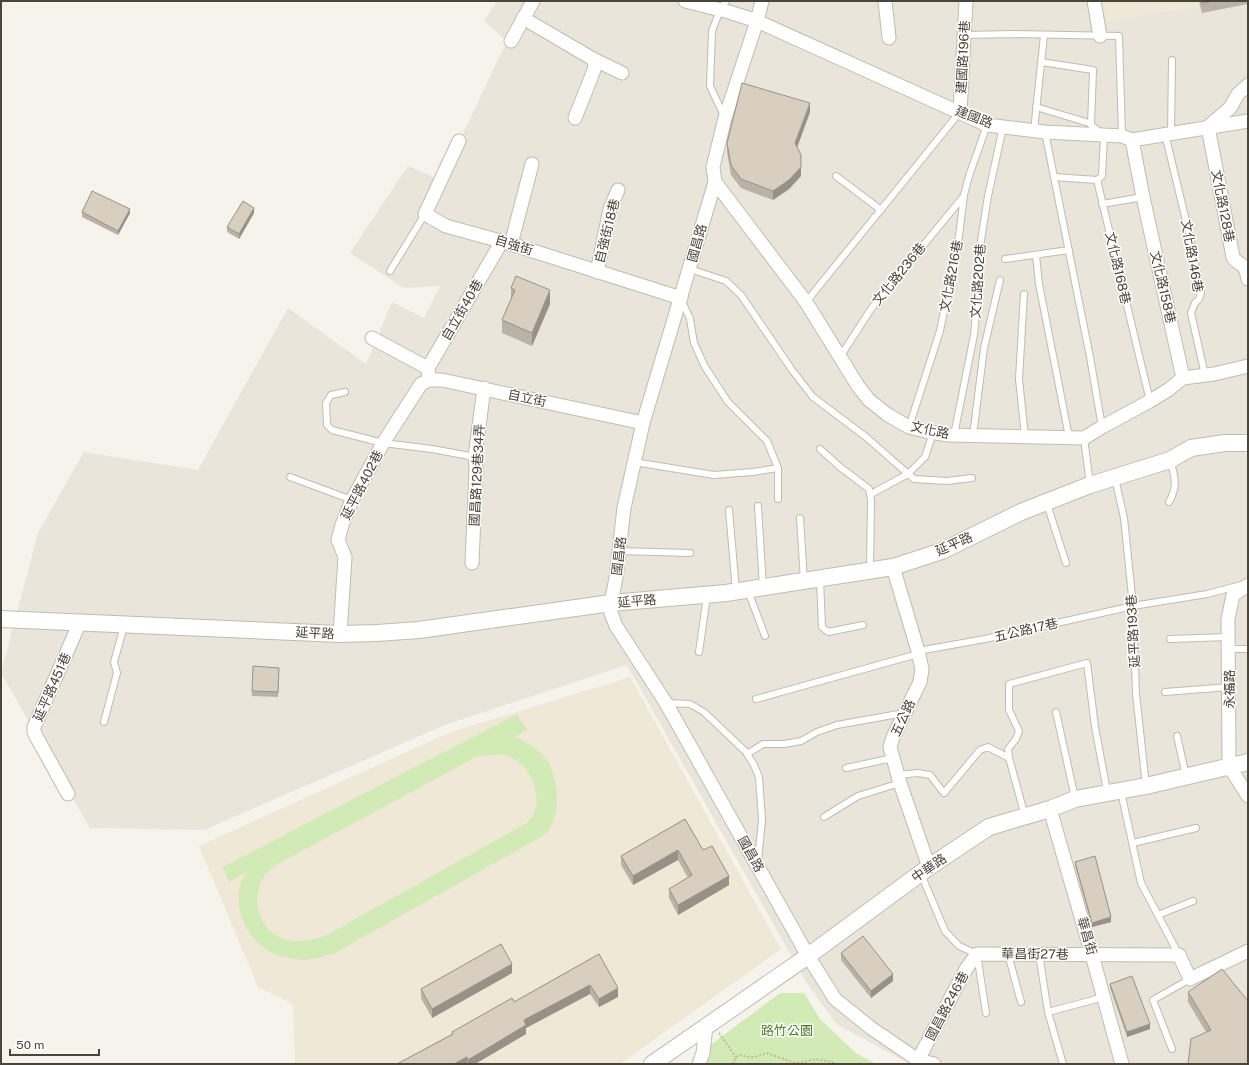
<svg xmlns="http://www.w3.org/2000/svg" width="1249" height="1065" font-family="'Public Sans','Noto Sans TC',sans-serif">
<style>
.residential{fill:#eae5da}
.education{fill:#efe8d6}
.green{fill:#d2eab5;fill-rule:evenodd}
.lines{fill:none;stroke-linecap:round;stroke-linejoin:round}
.service-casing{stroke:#c2bbae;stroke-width:8}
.minor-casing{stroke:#c2bbae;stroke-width:15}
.tertiary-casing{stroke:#c2bbae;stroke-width:18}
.path{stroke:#c4b79f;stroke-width:2;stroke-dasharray:2 2;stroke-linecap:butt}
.service{stroke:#fff;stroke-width:6}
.minor{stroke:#fff;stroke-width:13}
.tertiary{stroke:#fff;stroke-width:16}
.wall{fill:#bab2a6}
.shaded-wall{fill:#979187}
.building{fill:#d8cfc1;stroke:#979187}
.labels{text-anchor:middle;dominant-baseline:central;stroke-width:3;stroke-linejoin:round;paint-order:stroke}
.street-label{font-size:13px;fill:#4b4439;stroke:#fff}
.park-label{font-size:13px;fill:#4a7f2a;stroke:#fff}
</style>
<rect width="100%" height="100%" fill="#f6f3ec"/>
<!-- residential -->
<path class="residential" d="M497 1H1248V1064H910L836 1024 805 980 627 665 445 725 204 830 90 828 1 673 38 533 84 452 198 470 288 308 366 364 392 302 424 318 440 286 404 288 350 253 408 166 441 180 507 41 484 21Z"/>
<!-- education -->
<g class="education">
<path d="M1103 1H1235L1106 21Z"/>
<path d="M630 677 781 949 620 1064H295L293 1004 258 987 199 846 451 732Z"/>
</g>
<!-- green -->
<g class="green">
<path d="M517 714 527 730 514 737C519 738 523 741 528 744 534 747 540 752 545 757 559 776 563 818 544 835L335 953C325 956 314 960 302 960 291 959 277 957 267 950 247 937 234 910 240 886 241 881 245 876 247 872L229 882 223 867ZM491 755C495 755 500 754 504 755 527 760 543 790 534 813 533 816 529 820 527 823L325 936C313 940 301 943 288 940 259 934 249 898 265 875 267 872 271 869 274 866L478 756Z"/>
<path d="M780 993H804L820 1019 857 1054 876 1064H702L709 1046Z"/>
</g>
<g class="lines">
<!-- service casing -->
<g class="service-casing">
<g id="service">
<path d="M964 35 1011 34 1119 36 1122 136"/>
<path d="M1041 62 1093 70 1091 125"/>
<path d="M1036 107 1089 123 1104 136 1102 176 1097 180 1150 401"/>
<path d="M724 116 710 86 712 31 720 10 726 1"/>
<path d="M1034 131 1044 35"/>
<path d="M1045 132 1090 357 1102 427"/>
<path d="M1171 133 1172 60"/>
<path d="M1165 134 1189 233 1201 293 1199 299 1195 303 1191 313 1205 375"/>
<path d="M836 176 881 210"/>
<path d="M1054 177 1097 180"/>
<path d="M1102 204 1143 197"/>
<path d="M1036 255 1039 284 1069 437"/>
<path d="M1005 259 1069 250"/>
<path d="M690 269 726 281 741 295 792 370 813 397 866 437 914 479 947 481 972 478"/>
<path d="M390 271 425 214"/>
<path d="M1024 294 1019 379 1025 437"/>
<path d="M681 299 690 319 694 343 705 367 728 402 767 441 778 468V499"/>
<path d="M806 302 960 112"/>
<path d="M840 357 871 309 963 197"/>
<path d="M345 392 331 395 326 403 327 425 332 430 383 443 432 449 475 457"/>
<path d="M909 427 940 331 959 236 964 195 969 176 987 125"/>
<path d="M954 435 974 335 978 291 979 253 988 196 1003 127"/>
<path d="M973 436 984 348 1000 280"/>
<path d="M1084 438 1090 484"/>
<path d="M820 449 840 467 869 489 871 500 870 569"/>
<path d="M634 462 714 475 753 472 778 468"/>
<path d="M290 477 352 500"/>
<path d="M1115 478 1124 518 1133 606 1136 694 1146 786"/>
<path d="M871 494 908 474 925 457 933 433"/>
<path d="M1169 502C1178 487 1175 476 1170 460"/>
<path d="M1047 504 1066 563"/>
<path d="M758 506 763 587"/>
<path d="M729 510 736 591"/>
<path d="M800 518 804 581"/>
<path d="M619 551 690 553"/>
<path d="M820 580 822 627 828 632 863 625"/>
<path d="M748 591 765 636"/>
<path d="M1170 639 1228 637"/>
<path d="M1229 649H1248"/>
<path d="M918 651 985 639 1133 606 1207 594 1241 585"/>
<path d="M699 652 707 596"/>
<path d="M1165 692 1229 687"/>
<path d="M756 699 918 654"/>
<path d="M666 703 690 704 704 712 746 752 754 765 759 777 762 820 758 861"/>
<path d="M1056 712 1075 798"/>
<path d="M104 722 117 673 114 662 124 626"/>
<path d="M1177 736 1186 776"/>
<path d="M747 754 763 744H784L801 741 817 732 837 725 904 713"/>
<path d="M846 768 893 758"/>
<path d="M898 775 918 773 930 775 944 793 980 750 988 747 1009 758"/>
<path d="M1121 792 1141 883 1179 955"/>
<path d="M1025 816 1009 758 1008 749 1016 739 1019 731 1009 710V684L1087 663 1095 727 1107 791"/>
<path d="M824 817 858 796 900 783"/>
<path d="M1133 843 1196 828"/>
<path d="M921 874 945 931 959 946 977 954 986 1013"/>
<path d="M1158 915 1193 901"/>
<path d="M1008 954 1021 1002"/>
<path d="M1039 954 1048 1012 1063 1064"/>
<path d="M1048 1012 1104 997"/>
<path d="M1172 1049 1153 1000 1190 979"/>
</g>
</g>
<!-- minor casing -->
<g class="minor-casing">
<g id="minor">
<path d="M685 1 729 12 757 21 987 125 1045 132 1122 136 1132 140 1248 121"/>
<path d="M762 1 757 21 725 118 713 167 715 182 643 423 624 508 616 578 611 603V613L616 626 666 703 808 956 835 999 871 1028 918 1060 934 1064"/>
<path d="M885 1 889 38"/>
<path d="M1094 1 1100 36"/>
<path d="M523 18 593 59 622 73"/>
<path d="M511 41 533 1"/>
<path d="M1248 85 1238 94 1230 108 1208 127 1233 257C1235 262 1239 262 1243 266 1246 269 1247 274 1248 279"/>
<path d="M960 112 966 1"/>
<path d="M575 118 594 70 595 64 593 59"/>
<path d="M1132 140 1143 197 1183 378"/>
<path d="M459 141 425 214 446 226 511 244 681 298"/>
<path d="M715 182 806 302 858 386 869 400 888 415 909 427 925 431 948 435 1084 438 1102 427 1150 401 1168 390 1183 378 1214 374 1248 366"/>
<path d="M511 244 532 164"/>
<path d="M597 272 610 209 618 190"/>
<path d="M372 338 428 368"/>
<path d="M429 380 428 368 502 241"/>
<path d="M472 563 476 468 475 457 484 388"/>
<path d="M893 567 918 651 922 669 920 682 893 737 890 747 900 783 929 867"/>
<path d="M1248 585 1233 595 1228 619 1229 766 1248 796"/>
<path d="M340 634 345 557 338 540 342 525 352 500 383 443 421 384 429 380H442L643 423"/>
<path d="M68 794 37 738 34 732V727L80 622"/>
<path d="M1050 809 1092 955 1122 1064"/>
<path d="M918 1060 966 969 977 954 1179 955 1190 979 1248 951"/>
<path d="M699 1064 703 1053 706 1026"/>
</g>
</g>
<!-- tertiary casing -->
<g class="tertiary-casing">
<g id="tertiary">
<path d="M1 619 340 634 377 633 419 630 611 603 726 593 893 567 942 551 1021 512 1090 485 1170 460 1191 448 1225 443H1248"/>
<path d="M652 1064 808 956 929 867 989 827 1050 809 1075 799 1146 786 1248 762"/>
</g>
</g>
<!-- path -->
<g class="path">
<path d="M719 1033 736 1057"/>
<path d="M736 1057 741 1055 748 1057H755L767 1053 792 1062 800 1063 816 1059 832 1062 835 1064"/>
<path d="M733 1064 736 1057"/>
</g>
<!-- service -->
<use href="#service" class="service"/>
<!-- minor -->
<use href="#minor" class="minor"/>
<!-- tertiary -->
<use href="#tertiary" class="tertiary"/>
</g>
<!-- wall -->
<g class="wall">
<path d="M1199 1H1248V4L1202 13Z"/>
<path d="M810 112 797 147 801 164V176L789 189 773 200 741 188 731 175 727 152V143Z"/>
<path d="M82 212 130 213 118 235 82 217Z"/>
<path d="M254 213 239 239 227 232V227Z"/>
<path d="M511 288 550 304 532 346 502 333V320L511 300Z"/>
<path d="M279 668 278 697 252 696V691Z"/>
<path d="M685 819 703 850 729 885 678 915 669 898V889L688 878 678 860 633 885 621 865V856Z"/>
<path d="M1075 862 1111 922 1092 927 1075 866Z"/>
<path d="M841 953 893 981 871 998 841 960Z"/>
<path d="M599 954 618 997 599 1007 590 994 526 1028V1034L475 1064H397L452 1034V1032L514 1002Z"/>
<path d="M512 973 432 1018 421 998V989Z"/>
<path d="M1110 984 1150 1029 1127 1037 1110 988Z"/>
<path d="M1188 992 1248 1064 1206 1032 1188 1002Z"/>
</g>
<!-- shaded-wall -->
<g class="shaded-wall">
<path d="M810 103V112L795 153V143Z"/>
<path d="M801 155V176L789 189 773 200V191Z"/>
<path d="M254 208V213L239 239V234Z"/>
<path d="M130 209V213L118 235V231Z"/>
<path d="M550 290V304L532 346V333Z"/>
<path d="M678 850V860L633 885V876Z"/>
<path d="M729 876V885L678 915V905Z"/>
<path d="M1111 917V922L1092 927V923Z"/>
<path d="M512 964V973L432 1018V1009Z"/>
<path d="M893 974V981L871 998V991Z"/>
<path d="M590 985V994L526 1028V1034L475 1064H468V1060L524 1020Z"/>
<path d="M618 988V997L599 1007V999Z"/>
<path d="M1150 1024V1029L1127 1037V1032Z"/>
<path d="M467 1057V1064H454Z"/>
</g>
<!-- building -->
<g class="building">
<path d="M1201 1H1214L1202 3Z"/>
<path d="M742 83 810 103 795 143 801 155V167L789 180 773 191 741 179 731 165 727 143Z"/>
<path d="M92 191 130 209 118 231 82 212Z"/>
<path d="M243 201 254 208 239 234 227 227Z"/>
<path d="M516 276 550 290 532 333 502 320 515 290 511 288Z"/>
<path d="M253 666 279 668 278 692 252 691Z"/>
<path d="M685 819 703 850 712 846 729 876 678 905 669 889 692 875 678 850 633 876 621 856Z"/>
<path d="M1095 856 1111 917 1092 923 1075 862Z"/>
<path d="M863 936 893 974 871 991 841 953Z"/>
<path d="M501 944 512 964 432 1009 421 989Z"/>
<path d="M599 954 618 988 599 999 590 985 524 1020 526 1025 468 1060 467 1057 454 1064H397L453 1034 452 1032 512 998 514 1002Z"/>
<path d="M1222 969 1248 1001V1064H1188L1191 1039 1211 1030 1188 992Z"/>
<path d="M1132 976 1150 1024 1127 1032 1110 984Z"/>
</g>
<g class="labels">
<!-- street labels -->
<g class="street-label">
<text transform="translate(963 57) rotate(-87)">建國路196巷</text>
<text transform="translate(974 117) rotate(21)">建國路</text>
<text transform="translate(1223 206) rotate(79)">文化路128巷</text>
<text transform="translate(607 231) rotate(-76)">自強街18巷</text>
<text transform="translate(697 243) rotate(-74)">國昌路</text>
<text transform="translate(514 245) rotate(17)">自強街</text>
<text transform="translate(1192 256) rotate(80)">文化路146巷</text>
<text transform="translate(1118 268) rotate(77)">文化路168巷</text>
<text transform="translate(899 274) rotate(-51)">文化路236巷</text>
<text transform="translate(951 276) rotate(-79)">文化路216巷</text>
<text transform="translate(978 281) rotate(-86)">文化路202巷</text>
<text transform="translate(1163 287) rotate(77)">文化路158巷</text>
<text transform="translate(462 310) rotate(-60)">自立街40巷</text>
<text transform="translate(527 398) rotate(12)">自立街</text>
<text transform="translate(930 430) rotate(12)">文化路</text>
<text transform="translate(477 475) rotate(-87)">國昌路129巷34弄</text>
<text transform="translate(362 485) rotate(-63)">延平路402巷</text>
<text transform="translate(954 544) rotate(-24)">延平路</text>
<text transform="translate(619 556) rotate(-83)">國昌路</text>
<text transform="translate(637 601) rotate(-5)">延平路</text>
<text transform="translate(1026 630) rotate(-13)">五公路17巷</text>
<text transform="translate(1133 631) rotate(-93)">延平路193巷</text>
<text transform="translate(315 633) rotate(3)">延平路</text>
<text transform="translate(52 687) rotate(-66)">延平路451巷</text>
<text transform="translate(1229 689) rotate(-90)">永福路</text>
<text transform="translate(903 718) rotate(-65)">五公路</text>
<text transform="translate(751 854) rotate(61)">國昌路</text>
<text transform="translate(929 868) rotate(-35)">中華路</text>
<text transform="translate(1087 936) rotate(74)">華昌街</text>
<text transform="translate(1035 954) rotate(1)">華昌街27巷</text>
<text transform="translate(947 1006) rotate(-62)">國昌路246巷</text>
</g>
<!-- park labels -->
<g class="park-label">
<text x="787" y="1030">路竹公園</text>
</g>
</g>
<!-- border -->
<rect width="1249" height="1065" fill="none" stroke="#4b4439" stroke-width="4"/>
<!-- scale -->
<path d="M10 1049v6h89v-6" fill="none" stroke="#4b4439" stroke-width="2"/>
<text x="16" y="1049" font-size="12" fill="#4b4439" stroke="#ffffff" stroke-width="3" paint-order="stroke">50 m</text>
</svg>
